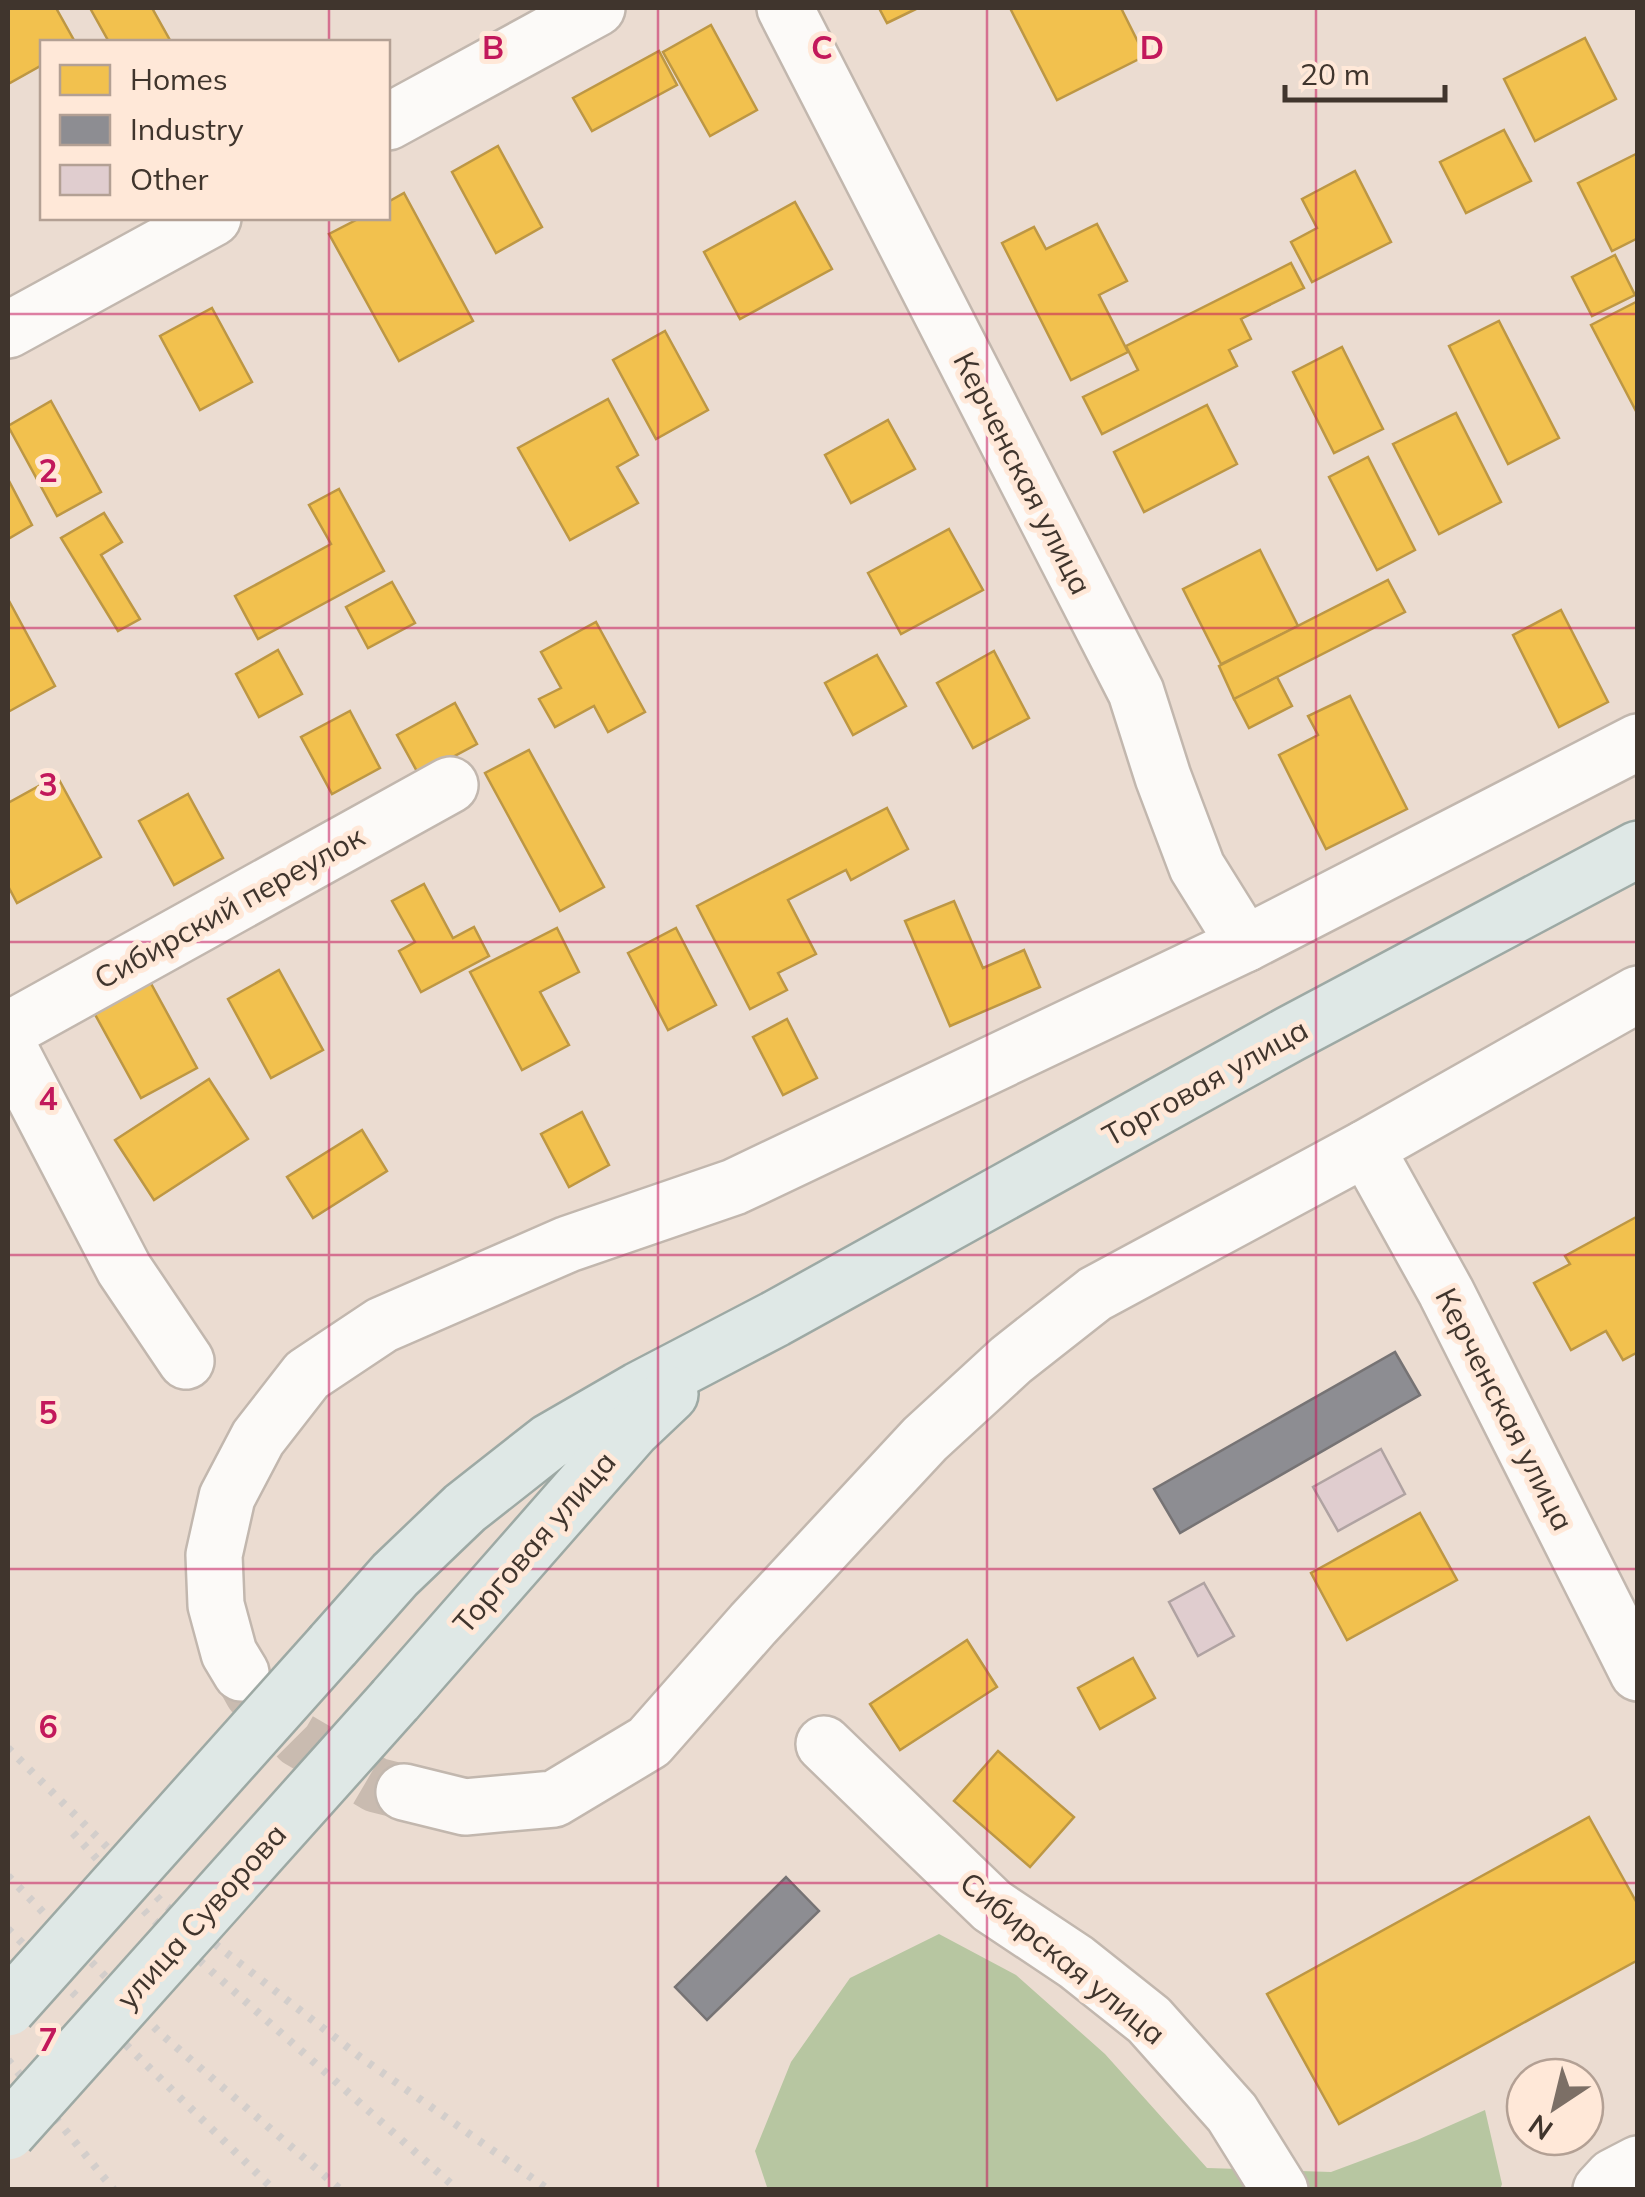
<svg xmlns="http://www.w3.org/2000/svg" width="1645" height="2197" font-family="Mulish,sans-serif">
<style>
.forest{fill:#b7c6a1}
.homes{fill:#f2c14e;stroke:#bd9744;stroke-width:2.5}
.industry{fill:#8d8d92;stroke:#767374;stroke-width:2.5}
.building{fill:#e0cdcf;stroke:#b0a3a2;stroke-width:2.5}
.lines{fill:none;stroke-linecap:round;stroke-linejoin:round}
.minor-tunnel{stroke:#c9bbb0;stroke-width:55;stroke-dasharray:55 28;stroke-linecap:butt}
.minor-casing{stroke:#c2b7ae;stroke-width:60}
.major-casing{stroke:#9da9a4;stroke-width:60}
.minor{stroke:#fcfaf8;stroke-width:55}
.major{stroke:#dfe8e6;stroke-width:55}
.rail{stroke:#d3cecb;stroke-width:8;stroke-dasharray:5 10;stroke-linecap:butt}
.major-bridge-casing{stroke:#9da9a4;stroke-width:60;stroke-linecap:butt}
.major-bridge{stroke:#dfe8e6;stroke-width:55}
.grid{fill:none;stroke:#c2185b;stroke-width:2.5;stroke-opacity:0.55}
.labels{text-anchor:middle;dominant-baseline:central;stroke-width:10;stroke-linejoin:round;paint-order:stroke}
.street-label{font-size:30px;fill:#40352d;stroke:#ffe8d8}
.grid-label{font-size:32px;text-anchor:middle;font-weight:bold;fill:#c2185b;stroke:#ffe8d8;stroke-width:10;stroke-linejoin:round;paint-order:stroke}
</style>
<rect width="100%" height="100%" fill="#ebdcd1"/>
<!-- forest -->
<path class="forest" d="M939 1934 1016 1975 1105 2054 1207 2168 1331 2172 1417 2140 1485 2110 1502 2184 1500 2190H768L755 2151 791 2062 850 1978Z"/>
<!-- homes -->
<g class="homes">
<path d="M8 8H56L75 42H42V65L8 84Z"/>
<path d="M90 8H152L171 42H109Z"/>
<path d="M879 8H918L887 23Z"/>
<path d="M1010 8H1121L1145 56 1057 100Z"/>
<path d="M711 25 757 110 710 136 663 52Z"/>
<path d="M1585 38 1616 99 1535 141 1504 79Z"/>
<path d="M659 51 677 85 592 131 573 98Z"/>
<path d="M1504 130 1531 181 1466 213 1440 162Z"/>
<path d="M498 146 542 227 496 253 452 172Z"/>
<path d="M1638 153V238L1612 251 1578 183Z"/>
<path d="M1355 171 1391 242 1312 282 1291 242 1317 228 1302 199Z"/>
<path d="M404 193 473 321 399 361 329 234 360 218H388V202Z"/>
<path d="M795 202 832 269 740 319 704 252Z"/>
<path d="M1097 224 1127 281 1099 295 1128 352 1071 380 1002 243 1034 227 1046 249Z"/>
<path d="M1615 255 1635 295 1592 316 1572 277Z"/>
<path d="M1291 263 1304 288 1241 319 1251 339 1229 350 1237 366 1102 434 1083 397 1138 370 1126 346Z"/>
<path d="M1638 301V415L1591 325Z"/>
<path d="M212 308 252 382 200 410 160 336Z"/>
<path d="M1499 321 1559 438 1508 464 1449 346Z"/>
<path d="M665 331 708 410 656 439 613 360Z"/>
<path d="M1342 347 1383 429 1334 453 1293 372Z"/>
<path d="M608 399 638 455 617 467 638 503 570 540 518 448Z"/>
<path d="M51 401 101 492 57 516 8 426Z"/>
<path d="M1207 405 1237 464 1144 512 1114 452Z"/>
<path d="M1456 413 1501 502 1439 534 1393 444Z"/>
<path d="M888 420 915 469 851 503 825 455Z"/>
<path d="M1368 457 1415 550 1377 570 1329 477Z"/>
<path d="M8 479 32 525 8 539Z"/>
<path d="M339 489 384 571 258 639 235 596 331 544 309 505Z"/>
<path d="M104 513 122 542 101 555 140 619 118 631 61 538Z"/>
<path d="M949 529 983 590 901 634 868 573Z"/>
<path d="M1260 550 1298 626 1221 664 1183 589Z"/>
<path d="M1388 580 1405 612 1234 699 1219 666Z"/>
<path d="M392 582 415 623 368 648 346 607Z"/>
<path d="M8 599 55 686 8 712Z"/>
<path d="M1561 610 1608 702 1559 727 1513 635Z"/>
<path d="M596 622 645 712 608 732 594 706 555 727 539 699 561 688 541 652Z"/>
<path d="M278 650 302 694 259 717 236 674Z"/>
<path d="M994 651 1029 718 973 748 937 683Z"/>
<path d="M877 655 906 706 853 735 825 683Z"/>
<path d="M1277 677 1292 706 1249 728 1234 699Z"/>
<path d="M1350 696 1407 809 1326 849 1279 755 1318 735 1308 716Z"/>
<path d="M455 703 477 744 419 775 397 735Z"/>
<path d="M350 711 380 768 332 794 301 737Z"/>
<path d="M529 750 604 887 560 911 485 773Z"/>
<path d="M57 776 101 857 17 903 8 886V803Z"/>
<path d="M188 794 223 858 174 885 139 821Z"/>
<path d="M887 808 908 849 851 880 846 870 788 900 816 954 778 973 787 990 750 1009 697 906Z"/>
<path d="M424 884 453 938 474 927 489 956 421 992 399 951 415 942 392 901Z"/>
<path d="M954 901 983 968 1024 950 1040 987 950 1026 905 921Z"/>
<path d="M557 928 579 972 540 992 569 1045 522 1070 470 972Z"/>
<path d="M676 928 716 1005 668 1030 628 953Z"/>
<path d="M279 970 323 1050 271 1078 228 999Z"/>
<path d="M148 978 197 1068 141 1098 92 1009Z"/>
<path d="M787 1019 817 1078 783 1095 753 1037Z"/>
<path d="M209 1079 248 1139 154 1200 115 1140Z"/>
<path d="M582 1112 609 1165 569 1187 541 1134Z"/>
<path d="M362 1130 387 1171 313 1218 287 1177Z"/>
<path d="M1638 1216V1352L1623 1360 1606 1331 1571 1350 1534 1283 1570 1264 1565 1256Z"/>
<path d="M1420 1513 1457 1580 1347 1640 1311 1573Z"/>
<path d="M967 1640 997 1687 900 1750 870 1704Z"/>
<path d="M1133 1658 1155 1698 1100 1729 1078 1688Z"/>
<path d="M998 1751 1074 1817 1030 1867 954 1801Z"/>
<path d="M1589 1817 1638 1905V1960L1339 2124 1267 1994Z"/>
</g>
<!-- industry -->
<g class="industry">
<path d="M1395 1352 1420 1395 1180 1533 1154 1489Z"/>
<path d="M786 1877 819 1911 707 2020 675 1987Z"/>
</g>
<!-- building -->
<g class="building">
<path d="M1381 1449 1405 1494 1338 1531 1313 1487Z"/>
<path d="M1204 1583 1234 1636 1198 1656 1169 1602Z"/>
</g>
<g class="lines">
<!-- minor-tunnel -->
<path class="minor-tunnel" d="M242 1675 252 1693 299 1740 376 1785 404 1792"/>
<!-- minor casing -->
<g class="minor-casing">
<g id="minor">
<path d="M785 8 1136 692 1163 777 1197 867 1245 944"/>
<path d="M388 122 597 8"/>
<path d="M8 330 213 218"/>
<path d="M8 1030 450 785"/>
<path d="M8 1046 124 1269 186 1361"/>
<path d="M1366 1148 1446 1292 1638 1673"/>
<path d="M241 1673 229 1653 216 1605 214 1555 227 1497 258 1438 307 1375 382 1325 568 1244 734 1187 1245 944 1638 742"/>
<path d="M824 1744 992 1906 1076 1962 1149 2020 1232 2113 1280 2190"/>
<path d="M404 1792 465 1807 554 1799 649 1742 753 1624 925 1439 1011 1360 1095 1294 1366 1148 1638 994"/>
<path d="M1601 2190 1613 2177 1638 2164"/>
</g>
</g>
<!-- major casing -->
<g class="major-casing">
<g id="major">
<path d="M333 1645 395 1575 465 1508 549 1442 639 1390 775 1319 1290 1034 1638 849"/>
<path d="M395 1700 632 1430 670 1394"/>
</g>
</g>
<!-- minor -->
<use href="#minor" class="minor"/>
<!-- major -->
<use href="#major" class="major"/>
<!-- rail -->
<g class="rail">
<path d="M8 1748 165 1905 360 2057 549 2190"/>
<path d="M73 1833 148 1915 458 2190"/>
<path d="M8 1876 160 2033 341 2190"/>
<path d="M8 1929 274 2190"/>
<path d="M8 2060 114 2190"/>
</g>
<!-- major-bridge casing -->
<g class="major-bridge-casing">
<g id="major-bridge">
<path d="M8 2008 333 1645"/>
<path d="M8 2132 395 1700"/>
</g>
</g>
<!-- major-bridge -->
<use href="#major-bridge" class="major-bridge"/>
</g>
<!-- grid -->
<path class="grid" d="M329 8V42M658 8V2190M987 8V2190M1316 8V2190M329 218V2190M8 314H1638M8 628H1638M8 942H1638M8 1255H1638M8 1569H1638M8 1883H1638"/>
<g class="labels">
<!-- street labels -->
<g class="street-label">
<text transform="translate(1023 473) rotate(63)">Керченская улица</text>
<text transform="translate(229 907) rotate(-29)">Сибирский переулок</text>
<text transform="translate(1205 1082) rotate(-29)">Торговая улица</text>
<text transform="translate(1505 1409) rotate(63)">Керченская улица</text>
<text transform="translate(534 1542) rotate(-49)">Торговая улица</text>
<text transform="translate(201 1916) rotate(-48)">улица Суворова</text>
<text transform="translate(1063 1958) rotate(39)">Сибирская улица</text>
</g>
</g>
<g class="grid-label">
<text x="493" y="59">B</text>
<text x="822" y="59">C</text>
<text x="1152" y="59">D</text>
<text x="48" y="482">2</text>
<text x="48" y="796">3</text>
<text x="48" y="1110">4</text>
<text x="48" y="1424">5</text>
<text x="48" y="1738">6</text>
<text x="48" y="2051">7</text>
</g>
<!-- border -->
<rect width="1645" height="2197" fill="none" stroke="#40352d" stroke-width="20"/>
<!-- legend -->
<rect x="40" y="40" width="350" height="180" fill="#ffe8d8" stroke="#b3a094" stroke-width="2.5"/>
<rect x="60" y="65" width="50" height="30" fill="#f2c14e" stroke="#b3a094" stroke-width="2.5"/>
<text x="130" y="90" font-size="30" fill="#40352d">Homes</text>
<rect x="60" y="115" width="50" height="30" fill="#8d8d92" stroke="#b3a094" stroke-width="2.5"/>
<text x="130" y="140" font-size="30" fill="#40352d">Industry</text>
<rect x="60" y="165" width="50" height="30" fill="#e0cdcf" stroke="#b3a094" stroke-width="2.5"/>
<text x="130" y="190" font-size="30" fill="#40352d">Other</text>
<!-- north arrow -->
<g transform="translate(1555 2107) rotate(215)"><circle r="48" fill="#ffe8d8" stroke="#b3a094" stroke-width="2.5"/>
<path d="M0-8L18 38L0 25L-18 38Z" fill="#7c6f66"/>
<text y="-15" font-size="28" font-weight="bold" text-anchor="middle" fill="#40352d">N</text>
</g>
<!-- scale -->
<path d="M1285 85v15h160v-15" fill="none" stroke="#40352d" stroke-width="5"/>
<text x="1300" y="85" font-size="30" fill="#40352d" stroke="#ffe8d8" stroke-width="8" paint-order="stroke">20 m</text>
</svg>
